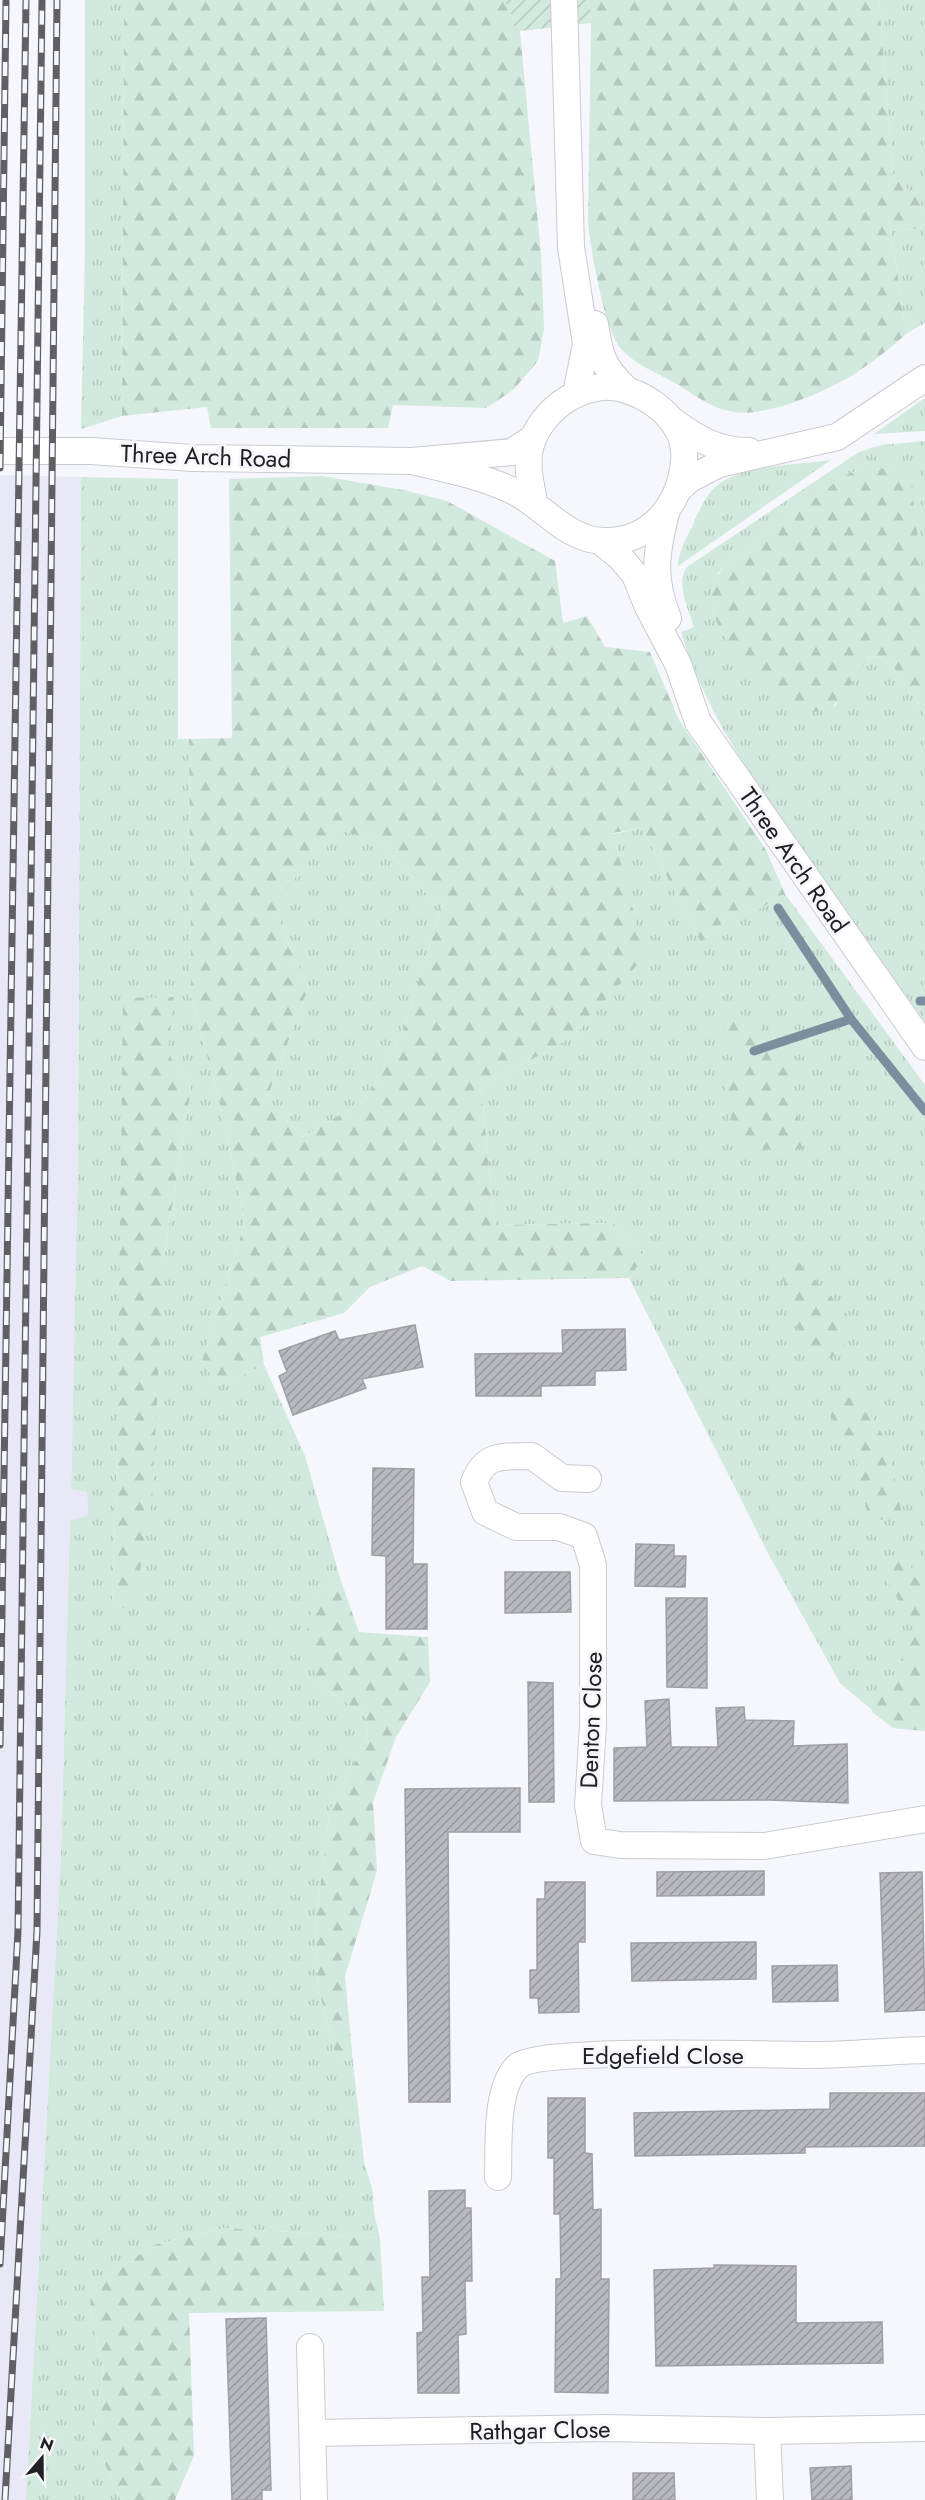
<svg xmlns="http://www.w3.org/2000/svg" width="925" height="2500" font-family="Jost,sans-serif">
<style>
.built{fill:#e8e8f6}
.grass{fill:url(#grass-tufts);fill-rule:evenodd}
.forest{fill:url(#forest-firs);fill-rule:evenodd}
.garden{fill:url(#garden-furrows)}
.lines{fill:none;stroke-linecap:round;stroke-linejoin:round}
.stream{stroke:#7a8f9e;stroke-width:9}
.building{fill:url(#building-hatch);stroke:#9e9ea4;stroke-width:1.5}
.minor-casing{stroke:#cacad1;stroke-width:28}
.minor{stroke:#fff;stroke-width:26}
.rail-casing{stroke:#606064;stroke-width:7}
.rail{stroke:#f6f6fd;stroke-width:4.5;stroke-dasharray:14;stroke-linecap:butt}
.labels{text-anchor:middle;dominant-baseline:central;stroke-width:6;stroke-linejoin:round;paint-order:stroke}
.street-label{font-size:24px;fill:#202023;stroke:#f6f6fd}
</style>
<defs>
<pattern id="grass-tufts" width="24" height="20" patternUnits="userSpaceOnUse" patternTransform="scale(1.5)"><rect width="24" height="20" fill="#d2e9de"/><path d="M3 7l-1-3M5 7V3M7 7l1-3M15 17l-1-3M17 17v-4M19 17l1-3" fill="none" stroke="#b4c8be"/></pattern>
<pattern id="forest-firs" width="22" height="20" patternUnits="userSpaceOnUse" patternTransform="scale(1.5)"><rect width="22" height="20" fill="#d2e9de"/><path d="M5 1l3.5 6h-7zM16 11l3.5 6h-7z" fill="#b4c8be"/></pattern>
<pattern id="garden-furrows" width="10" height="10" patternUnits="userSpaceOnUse" patternTransform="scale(1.5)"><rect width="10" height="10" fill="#d2e9de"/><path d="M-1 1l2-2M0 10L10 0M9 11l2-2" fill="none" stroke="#b4c8be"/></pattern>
<pattern id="building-hatch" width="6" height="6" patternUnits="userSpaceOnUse" patternTransform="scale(1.5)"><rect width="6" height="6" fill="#b9b9c0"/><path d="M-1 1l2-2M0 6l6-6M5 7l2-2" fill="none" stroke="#96969c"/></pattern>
</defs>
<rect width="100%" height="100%" fill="#f6f6fd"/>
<!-- built -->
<path class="built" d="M0 475 81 477 78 1164 71 1488 87 1492 88 1517 70 1520 61 1856 26 2500H0Z"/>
<!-- grass -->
<g class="grass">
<path d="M85 0H124L122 416 81 429 85 252Z"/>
<path d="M879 0H925V323L909 332 904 318 891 231 924 228 920 197 903 186 893 174Z"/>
<path d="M925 398V431L874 434Z"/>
<path d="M925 441V591L894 469C874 468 858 468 841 478L724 567 718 573 712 609 722 633 835 706 867 660 872 657 880 656 895 669 925 714V1022C884 965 843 908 803 851 755 782 706 714 681 632L694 627C689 610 675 583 687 567L859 452 881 445Z"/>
<path d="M831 460 678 566C678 552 686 539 692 527 698 513 704 498 715 487 742 464 797 465 831 460Z"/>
<path d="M81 477 178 479V739H189L191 996 220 1104 245 1222 202 1361 219 1386 264 1365 305 1456 341 1581 316 1594 319 1685 366 1715 368 1737 330 1810 315 1927 318 1987 334 2049 353 2063 364 2161 373 2192 374 2213 380 2238 225 2228 153 2245 91 2289 90 2308 104 2372 93 2438 121 2500H26L61 1856 70 1520 88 1516 87 1492 71 1489 78 1164ZM174 997 167 1053 191 1089 164 1257 112 1609 117 1454Z"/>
<path d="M333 828 381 843 425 892 442 904 404 1029 366 1100 302 1137 267 1098 308 988 283 932 275 903Z"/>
<path d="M642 828 701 943 735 911 759 909 785 894 925 1085V1731L893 1728 840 1683 770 1557 629 1278 643 1256 613 1223 495 1225 481 1088 575 1035 644 956 613 834Z"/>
</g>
<!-- forest -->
<g class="forest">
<path d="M124 0H504L520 31 541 255 544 329 538 361 513 390 486 408 393 405 388 428H211L207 407 122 416Z"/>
<path d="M589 0H879L893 174 903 186 920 197 925 228 891 231 904 318 909 332C868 367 843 385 792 403 772 409 751 416 729 411 710 407 693 394 677 384 659 374 636 365 622 350 604 331 591 250 588 223L591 23Z"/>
<path d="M868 468C885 469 904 465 911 483L925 591V714L895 669 880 656 872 657 867 660C850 685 835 724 799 708 765 679 679 619 724 567L841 478 850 473Z"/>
<path d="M322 476 403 490 447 501 555 561 563 623 587 616 605 647 650 652 679 720 766 850 785 894 759 909 735 911 701 943 642 828 613 833 645 956 575 1035 481 1088 495 1225 613 1223 644 1257 629 1278 451 1281 422 1266 370 1287 344 1313 260 1337 264 1365 219 1386 202 1361 245 1222 220 1104 191 996 189 739 232 738 229 479ZM333 828 381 843 425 892 442 904 404 1029 366 1100 302 1137 267 1098 308 988 283 932 276 903Z"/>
<path d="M174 997 168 1053 191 1089 164 1257 152 1502 134 1606 112 1610 117 1454 123 998Z"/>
<path d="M735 1011 759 1024 790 1066 803 1149 738 1150 724 1083 741 1058 719 1022Z"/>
<path d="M793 1256 852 1320 843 1351 809 1369 781 1272Z"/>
<path d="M858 1392 888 1445 902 1514 869 1523 856 1460 828 1410Z"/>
<path d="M895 1555 925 1578V1731L893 1728 872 1712 889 1684 916 1630 887 1581Z"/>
<path d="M341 1581 359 1632 428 1637 430 1682 396 1737 373 1802 377 1871 345 1976 353 2063 334 2049 318 1987 315 1927 330 1810 368 1737 366 1715 319 1685 304 1643 316 1594Z"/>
<path d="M225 2228 380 2238 384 2311 189 2313 194 2456 175 2500H121L93 2438 104 2372 90 2308 91 2289 153 2245Z"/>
</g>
<!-- garden -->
<path class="garden" d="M504 0H589L591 23 520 31Z"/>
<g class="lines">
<!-- stream -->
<g class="stream">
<path d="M778 908 851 1019 925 1111"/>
<path d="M920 1001H925"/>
<path d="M754 1051 851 1019"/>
</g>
</g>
<!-- building -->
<g class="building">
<path d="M415 1325 423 1367 362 1379 366 1388 293 1415 279 1376 287 1372 279 1351 335 1331 339 1340Z"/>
<path d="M625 1329 626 1370 595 1371V1385L541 1386V1396H476L475 1354 563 1353 562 1330Z"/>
<path d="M373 1468 414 1469 413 1564H427V1629H386V1556L372 1555Z"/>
<path d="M636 1544 674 1545V1556H686L685 1587 635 1586Z"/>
<path d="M505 1572H570L571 1612 505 1613Z"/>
<path d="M666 1598H707V1688L667 1687Z"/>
<path d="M528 1682 553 1683 554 1802H529Z"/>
<path d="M669 1699 671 1747H718L716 1708 744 1707 745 1720 794 1721 793 1746 847 1744 848 1803 769 1800 614 1801V1748L647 1747 645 1701Z"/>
<path d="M520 1788V1832H448L450 2102H409L405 1789Z"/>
<path d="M764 1871V1895L657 1896V1872Z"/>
<path d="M922 1872 925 2010 885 2012 880 1873Z"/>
<path d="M545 1882H585V1942H578L579 2012 539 2013 538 1998H530V1970H537V1899H545Z"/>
<path d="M756 1942V1979L632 1981 631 1943Z"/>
<path d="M837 1965 838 2001 773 2002 772 1966Z"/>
<path d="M830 2093H925V2146L805 2147V2153L635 2156 634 2113 830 2109Z"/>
<path d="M548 2098H585V2153L592 2154 593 2210 601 2209V2279H609L608 2393 555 2392 556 2279H561L560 2214H554V2158H548Z"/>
<path d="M465 2190V2208H471L472 2281H465L466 2334 458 2335 459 2393H418L417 2333 423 2332 422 2277H430L429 2191Z"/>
<path d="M714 2265 796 2266V2323L882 2322 883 2363 656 2366 654 2270 714 2268Z"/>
<path d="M266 2318 271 2490H262V2500H232L226 2319Z"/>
<path d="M851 2466 852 2500H812L810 2468Z"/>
<path d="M633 2473H674L675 2500H633Z"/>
</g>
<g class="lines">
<!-- minor casing -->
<g class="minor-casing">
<g id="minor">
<path d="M564 0 571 247 586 344 576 394"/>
<path d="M595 324C600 356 602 366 626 389"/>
<path d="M673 421C697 439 718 451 749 451"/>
<path d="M0 451H91L193 458 412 461 512 452 533 438"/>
<path d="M412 461C447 469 481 476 513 491 544 506 565 539 603 541 647 543 676 510 683 470 685 458 685 445 680 434 670 413 650 398 629 391 589 375 540 408 530 448 526 465 531 485 534 502"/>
<path d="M678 490 690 479 719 464 837 437 925 378"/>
<path d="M666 513C656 552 652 579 668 618"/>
<path d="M600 541 620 557 635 575 648 607 678 664 698 722 925 1047"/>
<path d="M588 1479 562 1478 532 1456C503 1457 486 1452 474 1482L485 1512 516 1527H559L584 1536 593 1565V1725L588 1805 594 1841 620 1845 764 1846 925 1819"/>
<path d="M498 2177C499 2146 495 2089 517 2067 536 2047 770 2055 811 2055 849 2055 887 2051 925 2050"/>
<path d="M310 2347 314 2500"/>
<path d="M767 2431 770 2500"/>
<path d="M313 2433 603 2428 767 2431 925 2428"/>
</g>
</g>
<!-- minor -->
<use href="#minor" class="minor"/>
<!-- rail casing -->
<g class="rail-casing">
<g id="rail">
<path d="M0 468 6 0"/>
<path d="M0 1745 26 0"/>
<path d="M0 2264 18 1931 42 0"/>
<path d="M5 2500 37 1931 57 0"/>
</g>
</g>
<!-- rail -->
<use href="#rail" class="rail"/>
</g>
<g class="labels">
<!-- street labels -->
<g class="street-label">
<text transform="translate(206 456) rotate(2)">Three Arch Road</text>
<text transform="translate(794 860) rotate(55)">Three Arch Road</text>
<text transform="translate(591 1720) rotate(-88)">Denton Close</text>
<text x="663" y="2055">Edgefield Close</text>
<text transform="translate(540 2430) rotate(-1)">Rathgar Close</text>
</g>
</g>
<!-- north arrow -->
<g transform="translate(42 2458) rotate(20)" stroke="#f6f6fd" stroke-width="4.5" paint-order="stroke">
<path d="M0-4.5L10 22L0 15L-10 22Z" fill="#202023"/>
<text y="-9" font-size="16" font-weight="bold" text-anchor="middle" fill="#202023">N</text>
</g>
</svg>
